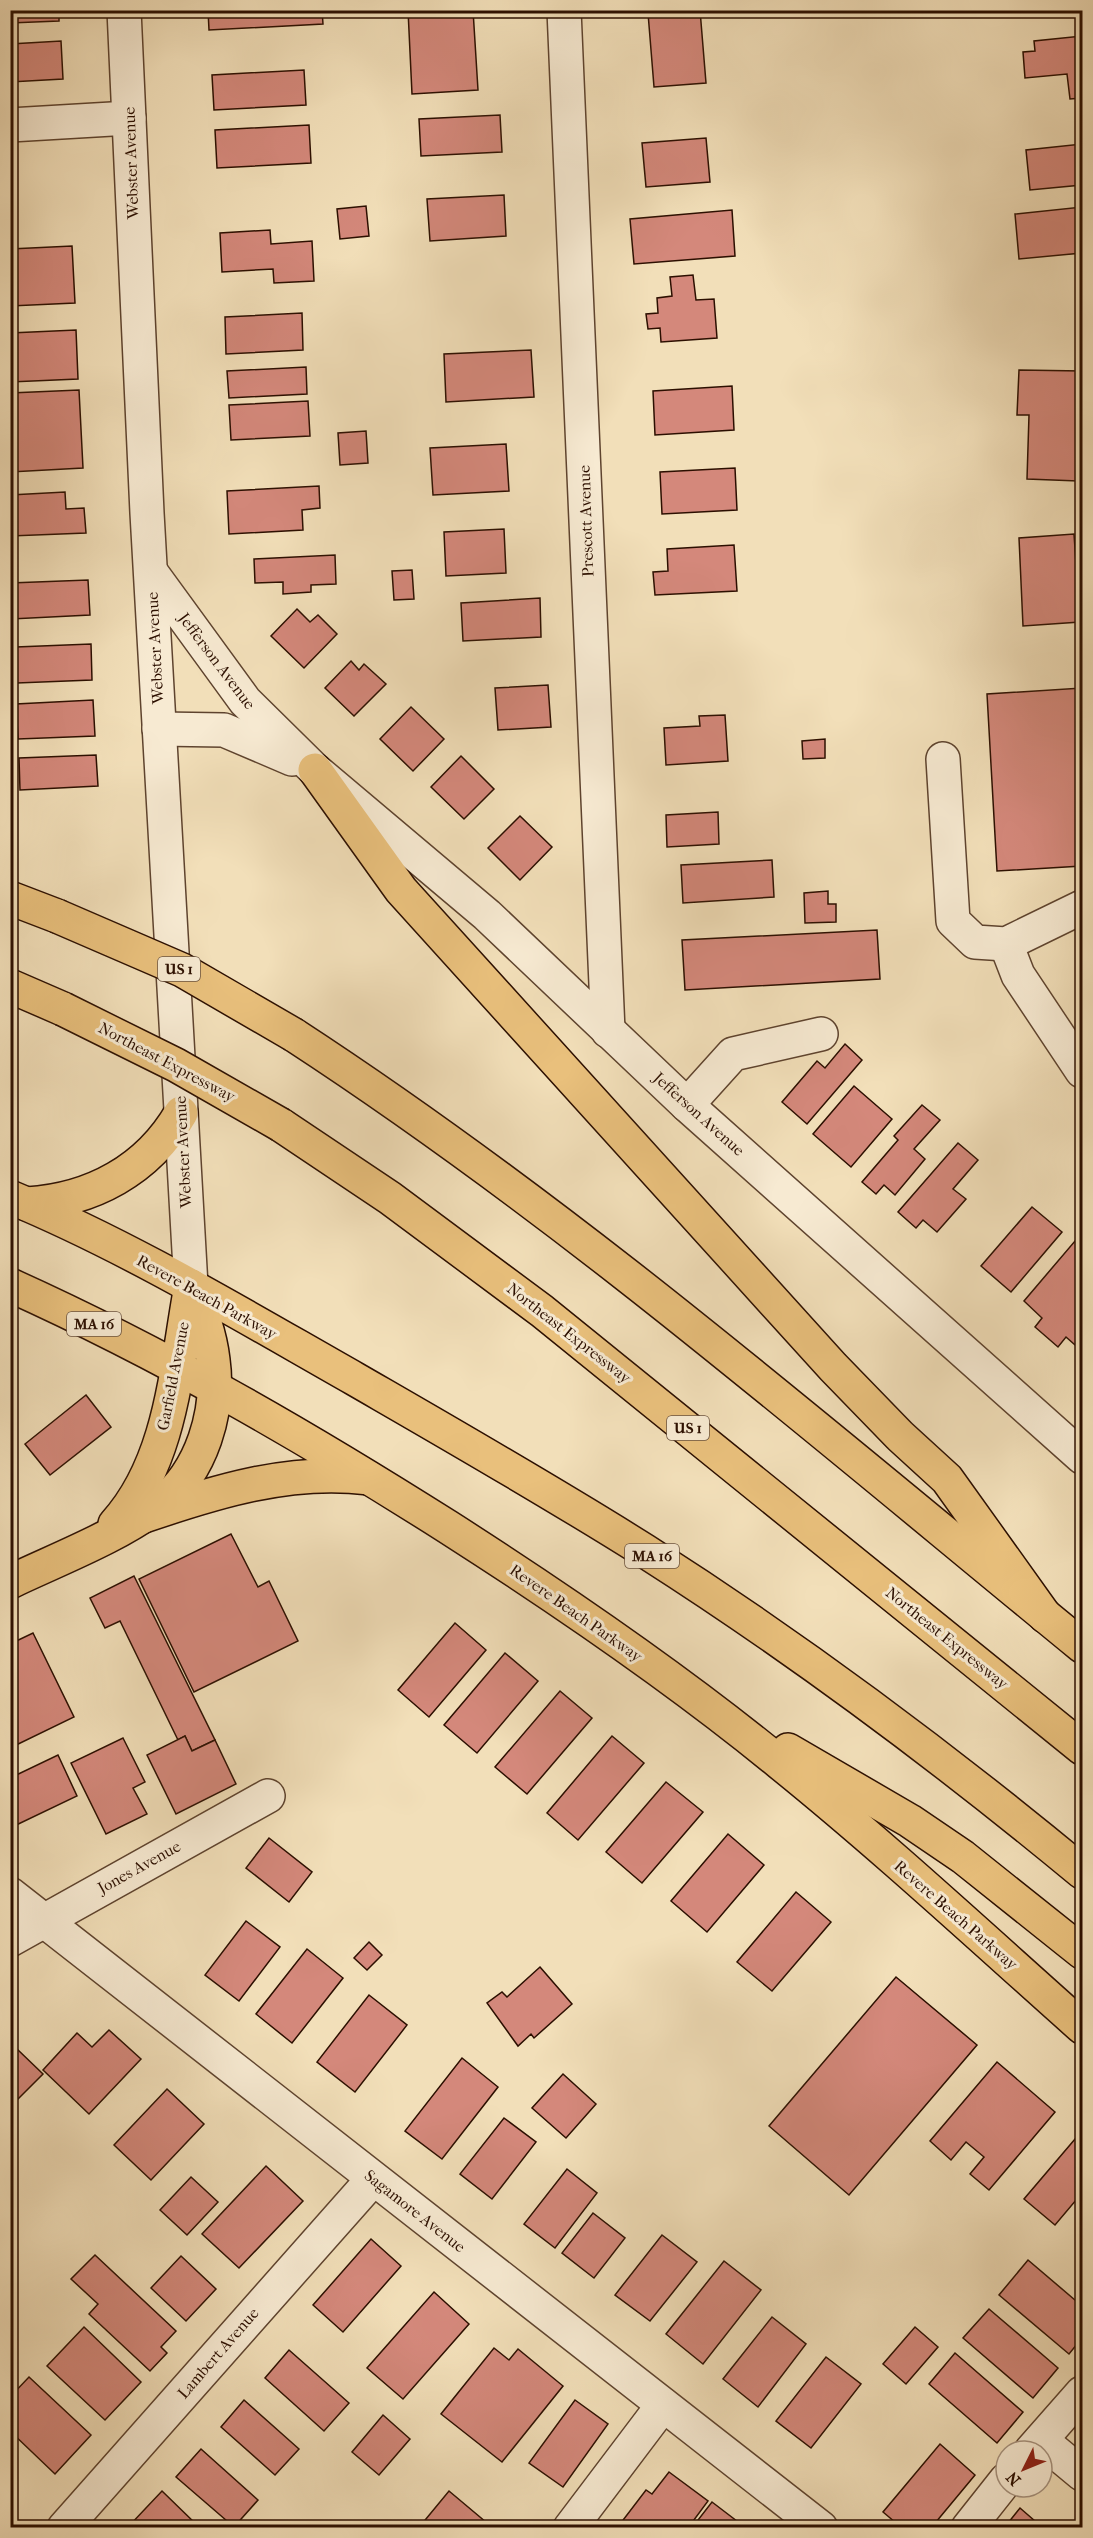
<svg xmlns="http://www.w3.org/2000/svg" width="1093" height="2538" font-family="'IM FELL French Canon',serif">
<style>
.building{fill:#d4887b;stroke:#2c0f00;stroke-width:1.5}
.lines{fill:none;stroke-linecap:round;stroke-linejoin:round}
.minor-casing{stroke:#5e432e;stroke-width:36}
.major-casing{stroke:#2c0f00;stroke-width:36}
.highway-casing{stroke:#2c0f00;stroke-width:36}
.minor{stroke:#f7ead2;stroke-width:33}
.major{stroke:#e9c07c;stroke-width:33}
.highway{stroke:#e9c07c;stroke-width:33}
.highway-bridge-casing{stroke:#2c0f00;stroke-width:36;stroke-linecap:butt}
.highway-bridge{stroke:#e9c07c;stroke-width:33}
.labels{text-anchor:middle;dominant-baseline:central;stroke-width:6;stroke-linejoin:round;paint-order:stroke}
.shield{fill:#f7ead2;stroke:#69513f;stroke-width:1.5}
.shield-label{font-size:15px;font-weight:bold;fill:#2c0f00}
.street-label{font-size:16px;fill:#2c0f00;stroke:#f7ead2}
</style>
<rect width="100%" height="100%" fill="#f2dfb9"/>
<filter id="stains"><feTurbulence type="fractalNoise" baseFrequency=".00333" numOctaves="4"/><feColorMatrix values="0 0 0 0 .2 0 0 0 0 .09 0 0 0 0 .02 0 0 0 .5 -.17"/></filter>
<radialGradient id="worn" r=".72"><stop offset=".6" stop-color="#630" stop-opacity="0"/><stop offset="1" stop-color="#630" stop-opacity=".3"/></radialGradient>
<!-- building -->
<g class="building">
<path d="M10 10H59V21L10 23Z"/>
<path d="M208 10H322L323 24 209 30Z"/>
<path d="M408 10H473L478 90 412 94Z"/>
<path d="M700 10 706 83 654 87 648 13Z"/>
<path d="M1082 36V98L1070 99 1067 74 1025 78 1023 52 1035 51 1034 41Z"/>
<path d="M61 41 63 79 10 82V44Z"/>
<path d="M304 70 306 105 214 110 212 75Z"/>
<path d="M500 115 502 152 421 156 419 119Z"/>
<path d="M309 125 311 163 217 168 215 130Z"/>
<path d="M706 138 710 182 646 187 642 143Z"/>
<path d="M1082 144V185L1030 190 1026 150Z"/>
<path d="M504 195 506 236 430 241 427 199Z"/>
<path d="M366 206 369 236 340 239 337 209Z"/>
<path d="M1082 207V253L1019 259 1015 214Z"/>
<path d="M732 210 735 256 634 264 630 219Z"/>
<path d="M270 230 271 244 312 241 314 281 274 283 273 269 222 272 220 233Z"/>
<path d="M72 246 75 303 10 306V249Z"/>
<path d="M693 275 696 300 714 299 717 338 661 342 660 328 648 329 646 314 658 313 657 298 672 296 670 277Z"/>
<path d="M302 313 303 350 226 354 225 317Z"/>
<path d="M76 330 78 379 10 382V333Z"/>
<path d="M531 350 534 397 446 402 444 354Z"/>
<path d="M306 367 307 394 229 398 227 371Z"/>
<path d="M1019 370 1082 371 1078 481 1027 479 1029 415H1017Z"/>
<path d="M732 386 734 430 655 435 653 391Z"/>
<path d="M79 390 83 468 10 472V393Z"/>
<path d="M308 401 310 436 231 440 229 405Z"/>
<path d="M366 431 368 463 340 465 338 433Z"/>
<path d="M506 444 509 491 433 495 430 448Z"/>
<path d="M735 468 737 510 662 514 660 472Z"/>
<path d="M319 486 320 508 302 510 303 530 229 534 227 491Z"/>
<path d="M65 492 66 509 84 508 86 533 10 536V495Z"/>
<path d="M504 529 506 573 446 576 444 532Z"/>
<path d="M1074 534 1080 622 1023 626 1019 538Z"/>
<path d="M734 545 737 591 655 595 653 572 668 571 667 549Z"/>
<path d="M335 555 336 584 311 585V592L283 594V582L255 583 254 559Z"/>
<path d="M412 570 414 599 394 600 392 571Z"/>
<path d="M88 580 90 615 11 619 10 583Z"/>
<path d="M540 598 541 637 463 641 461 603Z"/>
<path d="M297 609 310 622 318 615 337 634 304 668 271 636Z"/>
<path d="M91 644 92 680 17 683 16 647Z"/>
<path d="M351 661 359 670 364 664 386 684 354 716 325 688Z"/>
<path d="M548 685 551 727 498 730 495 688Z"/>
<path d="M1082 688V866L997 871 987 694Z"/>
<path d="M93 700 95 736 18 739 16 704Z"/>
<path d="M411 707 444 739 413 771 380 739Z"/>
<path d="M725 715 728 761 666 765 664 728 700 726 699 716Z"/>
<path d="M825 739V758L803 759 802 741Z"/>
<path d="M96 755 98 786 20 790 19 758Z"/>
<path d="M461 756 494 789 464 819 431 787Z"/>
<path d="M718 812 719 844 667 847 666 815Z"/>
<path d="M520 816 552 847 520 880 488 848Z"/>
<path d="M772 860 774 897 683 903 681 865Z"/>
<path d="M828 891V904H836V922L805 923 804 893Z"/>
<path d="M877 930 880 979 685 990 682 940Z"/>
<path d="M845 1044 862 1060 807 1124 782 1102 817 1061 825 1068Z"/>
<path d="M854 1086 892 1119 851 1167 813 1134Z"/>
<path d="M922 1105 940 1120 914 1149 925 1159 895 1195 884 1185 876 1194 862 1182 898 1140 894 1136Z"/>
<path d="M958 1143 978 1160 953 1189 966 1199 937 1232 923 1220 916 1228 898 1212Z"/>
<path d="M1032 1207 1062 1232 1011 1292 981 1266Z"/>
<path d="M1075 1241 1082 1248V1351L1066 1337 1058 1347 1035 1327 1042 1318 1024 1301Z"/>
<path d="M86 1395 111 1427 50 1475 25 1444Z"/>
<path d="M231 1534 258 1587 269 1581 298 1641 194 1692 139 1579Z"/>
<path d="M134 1576 215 1740 192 1751 185 1736 178 1740 120 1621 105 1628 90 1598Z"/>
<path d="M455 1623 486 1650 429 1717 398 1690Z"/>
<path d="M33 1633 74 1717 10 1748V1644Z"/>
<path d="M505 1653 538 1681 477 1753 444 1725Z"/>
<path d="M560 1691 592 1718 527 1794 495 1767Z"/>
<path d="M185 1736 192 1751 215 1740 236 1784 176 1814 147 1755Z"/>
<path d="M612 1736 644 1763 578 1840 547 1813Z"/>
<path d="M123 1738 145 1782 133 1788 147 1814 106 1834 71 1763Z"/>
<path d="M58 1755 77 1796 10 1828V1778Z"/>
<path d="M666 1782 703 1812 642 1883 606 1852Z"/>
<path d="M728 1834 764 1865 707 1932 671 1901Z"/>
<path d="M269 1838 312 1872 289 1902 246 1868Z"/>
<path d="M796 1892 831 1922 772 1991 737 1962Z"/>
<path d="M246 1921 280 1947 239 2001 205 1975Z"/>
<path d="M369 1942 382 1955 367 1970 354 1958Z"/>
<path d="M307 1949 343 1978 292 2043 256 2014Z"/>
<path d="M540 1967 572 2004 534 2038 531 2034 518 2046 487 2003 502 1992 507 1997Z"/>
<path d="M896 1977 977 2045 849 2195 769 2126Z"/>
<path d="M369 1995 407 2025 355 2092 317 2062Z"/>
<path d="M109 2030 141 2059 89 2114 43 2070 77 2033 92 2047Z"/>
<path d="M17 2049 43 2074 10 2107V2055Z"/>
<path d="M462 2058 498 2087 442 2159 405 2131Z"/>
<path d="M997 2062 1055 2112 989 2190 970 2174 984 2157 966 2142 951 2160 930 2141Z"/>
<path d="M563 2074 596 2104 566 2138 532 2108Z"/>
<path d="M167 2089 204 2124 151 2180 114 2145Z"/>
<path d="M504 2118 536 2142 492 2199 460 2174Z"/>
<path d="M1081 2132 1082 2193 1055 2225 1024 2199Z"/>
<path d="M266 2166 303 2201 239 2268 202 2234Z"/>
<path d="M567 2169 597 2193 555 2248 524 2224Z"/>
<path d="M191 2177 218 2202 187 2235 160 2210Z"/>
<path d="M593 2213 625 2238 594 2278 562 2253Z"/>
<path d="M662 2235 697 2262 650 2321 615 2295Z"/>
<path d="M371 2239 401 2266 343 2332 313 2305Z"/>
<path d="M95 2255 176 2331 161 2347 167 2353 150 2371 89 2314 98 2304 71 2279Z"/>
<path d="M181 2256 216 2289 186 2321 151 2288Z"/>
<path d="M1028 2260 1082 2306V2338L1069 2354 999 2295Z"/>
<path d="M724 2261 761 2290 703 2364 666 2334Z"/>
<path d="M434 2292 469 2324 403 2399 367 2368Z"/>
<path d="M989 2309 1058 2368 1033 2398 963 2338Z"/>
<path d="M772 2317 806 2344 758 2407 723 2379Z"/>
<path d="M84 2327 141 2382 105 2420 47 2366Z"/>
<path d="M915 2327 938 2347 906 2384 883 2364Z"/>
<path d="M494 2348 509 2360 518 2349 563 2386 502 2462 441 2414Z"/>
<path d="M289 2350 349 2403 324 2431 265 2378Z"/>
<path d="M955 2353 1023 2412 997 2443 929 2384Z"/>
<path d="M826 2357 861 2384 811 2448 776 2421Z"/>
<path d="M29 2377 91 2435 55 2474 10 2431V2397Z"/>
<path d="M244 2400 299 2449 275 2475 221 2427Z"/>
<path d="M575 2400 608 2424 563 2487 529 2463Z"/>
<path d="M383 2415 410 2439 379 2475 352 2452Z"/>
<path d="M940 2444 975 2475 931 2528H902L883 2512Z"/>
<path d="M201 2449 258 2500 234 2527 176 2477Z"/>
<path d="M669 2472 708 2501 688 2528H617L646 2490 652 2494Z"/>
<path d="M162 2491 200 2528 128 2527Z"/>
<path d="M449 2491 493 2528H424L421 2525Z"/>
<path d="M712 2502 746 2528H703L705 2525 698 2520Z"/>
<path d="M1020 2508 1043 2528H1004Z"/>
</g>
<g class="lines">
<!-- minor casing -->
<g class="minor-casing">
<g id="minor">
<path d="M124 10 147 513 191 1286"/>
<path d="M564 10 608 1031"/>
<path d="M10 125 129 118"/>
<path d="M151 572 245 701 315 770 487 915 687 1105 1082 1457"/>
<path d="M159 729 224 730 292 759"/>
<path d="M943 759 953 921 975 942 1006 944 1082 907"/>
<path d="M1006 944 1018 975 1082 1071"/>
<path d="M687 1105 733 1054 821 1034"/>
<path d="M10 1894 821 2528"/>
<path d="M10 1940 268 1796"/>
<path d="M1041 2440 1082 2474"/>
<path d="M1031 2451 1082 2393"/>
<path d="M64 2528 373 2179"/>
<path d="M570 2528 663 2405"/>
<path d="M968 2528 1006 2480"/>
</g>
</g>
<!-- major casing -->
<g class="major-casing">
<g id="major">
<path d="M115 1524C172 1461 176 1367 191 1286"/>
<path d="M10 1582C58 1559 119 1536 160 1504 202 1472 220 1411 213 1360 210 1334 201 1310 191 1286"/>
</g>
</g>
<!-- highway casing -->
<g class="highway-casing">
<g id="highway">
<path d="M315 770 401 890 833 1367 900 1436 947 1479 1045 1616"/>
<path d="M10 898 57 916"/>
<path d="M10 986 63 1009"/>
<path d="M294 1035C573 1217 825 1436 1082 1646"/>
<path d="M281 1125 390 1198 542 1311 1082 1748"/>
<path d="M10 1197C130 1247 242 1315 355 1379 452 1435 550 1491 645 1551 797 1648 943 1757 1082 1872"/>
<path d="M27 1204C92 1200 148 1170 181 1113"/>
<path d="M10 1285C163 1354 306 1437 448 1527 562 1600 675 1677 780 1763 884 1847 982 1938 1082 2027"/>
<path d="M141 1517C214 1492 290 1468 368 1478"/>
<path d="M788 1750 910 1821 963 1857 1082 1952"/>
</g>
</g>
<!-- minor -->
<use href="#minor" class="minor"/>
<!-- major -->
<use href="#major" class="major"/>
<!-- highway -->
<use href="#highway" class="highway"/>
<!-- highway-bridge casing -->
<g class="highway-bridge-casing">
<g id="highway-bridge">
<path d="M57 916 182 970 294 1035"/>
<path d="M63 1009 176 1065 281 1125"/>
</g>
</g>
<!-- highway-bridge -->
<use href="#highway-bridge" class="highway-bridge"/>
</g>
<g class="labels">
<!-- shield labels -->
<g class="shield">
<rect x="158" y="957" width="42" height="24" rx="4.5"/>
<rect x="67" y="1312" width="54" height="24" rx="4.5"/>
<rect x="667" y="1416" width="42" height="24" rx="4.5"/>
<rect x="625" y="1544" width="54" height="24" rx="4.5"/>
</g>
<g class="shield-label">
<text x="179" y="969">US 1</text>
<text x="94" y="1324">MA 16</text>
<text x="688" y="1428">US 1</text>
<text x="652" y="1556">MA 16</text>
</g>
<!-- street labels -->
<g class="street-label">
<text transform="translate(131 163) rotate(-92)">Webster Avenue</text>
<text transform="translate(586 521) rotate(-92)">Prescott Avenue</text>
<text transform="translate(155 648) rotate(-93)">Webster Avenue</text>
<text transform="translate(217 661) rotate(53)">Jefferson Avenue</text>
<text transform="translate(167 1062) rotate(28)">Northeast Expressway</text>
<text transform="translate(699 1114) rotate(42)">Jefferson Avenue</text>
<text transform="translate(183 1152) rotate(-93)">Webster Avenue</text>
<text transform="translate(207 1297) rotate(29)">Revere Beach Parkway</text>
<text transform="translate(569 1333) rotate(38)">Northeast Expressway</text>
<text transform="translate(173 1376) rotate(-79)">Garfield Avenue</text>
<text transform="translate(576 1613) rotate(35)">Revere Beach Parkway</text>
<text transform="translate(947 1638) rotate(39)">Northeast Expressway</text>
<text transform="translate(139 1867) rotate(-29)">Jones Avenue</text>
<text transform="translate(956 1915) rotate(41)">Revere Beach Parkway</text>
<text transform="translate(415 2211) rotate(38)">Sagamore Avenue</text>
<text transform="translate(218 2353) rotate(-49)">Lambert Avenue</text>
</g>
</g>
<!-- margin -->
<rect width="1093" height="2538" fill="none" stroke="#f2dfb9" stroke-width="36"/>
<rect x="12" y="12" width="1069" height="2514" fill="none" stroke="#2c0f00" stroke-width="3"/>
<rect x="18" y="18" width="1057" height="2502" fill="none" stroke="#2c0f00" stroke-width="1.5"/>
<!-- north arrow -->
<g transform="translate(1024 2469) rotate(227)"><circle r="28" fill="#f7ead2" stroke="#a6927e" stroke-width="1.5"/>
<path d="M0-4.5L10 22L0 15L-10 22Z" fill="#8f2418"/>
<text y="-9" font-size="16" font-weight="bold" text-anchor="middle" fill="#2c0f00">N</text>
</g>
<rect width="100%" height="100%" filter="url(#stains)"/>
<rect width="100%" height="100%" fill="url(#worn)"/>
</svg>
